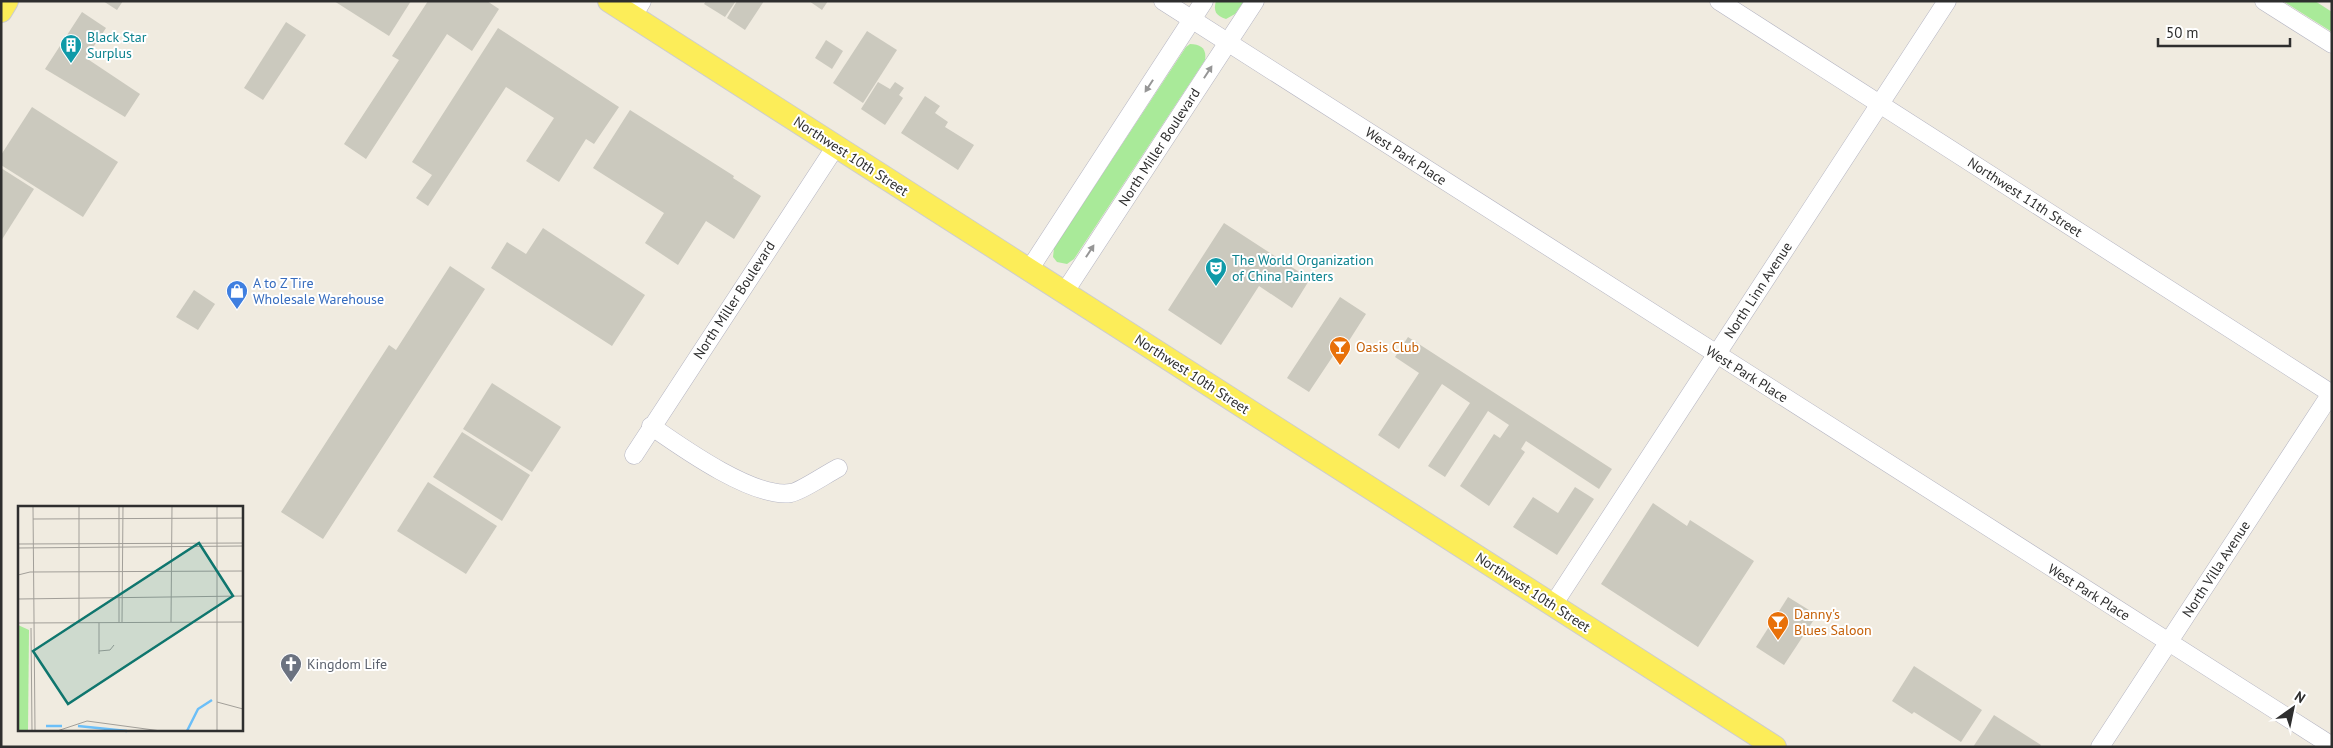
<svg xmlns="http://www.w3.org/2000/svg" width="2333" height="748" font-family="'PT Sans',sans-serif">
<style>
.green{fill:#a9ea99}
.building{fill:#cbc9be}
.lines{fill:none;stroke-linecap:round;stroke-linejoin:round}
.minor-casing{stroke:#b4b4c2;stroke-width:19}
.major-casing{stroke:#cdcdcd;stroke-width:24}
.minor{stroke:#fff;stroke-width:18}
.major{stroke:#fced59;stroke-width:22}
.oneway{fill:#969696}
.labels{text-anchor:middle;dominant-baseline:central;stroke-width:4;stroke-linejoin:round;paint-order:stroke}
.culture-label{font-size:14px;fill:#0d838f;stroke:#fff;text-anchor:start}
.street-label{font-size:14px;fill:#2e2e2e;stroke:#fff}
.shop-label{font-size:14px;fill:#366cbe;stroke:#fff;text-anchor:start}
.food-label{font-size:14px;fill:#c56008;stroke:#fff;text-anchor:start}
.worship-label{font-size:14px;fill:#5b616d;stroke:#fff;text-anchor:start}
.inset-river{fill:none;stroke:#6cbff8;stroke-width:2.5}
.inset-road{fill:none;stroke:#a29f99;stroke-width:1}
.view{fill:#0f766e;fill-opacity:0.15;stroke:#0f766e;stroke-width:2.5}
.inset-edge{fill:none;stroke:#2e2e2e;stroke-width:2.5}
</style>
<rect width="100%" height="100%" fill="#f0ebe0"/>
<!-- green -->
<g class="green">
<path d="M1216 1H1244L1235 14 1226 19C1216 16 1213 11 1216 1Z"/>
<path d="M2283 1H2315L2332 12V32Z"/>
<path d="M1190 44C1201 44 1207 49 1205 60L1074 259 1067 264 1057 262 1053 257 1054 248 1186 47Z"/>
</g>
<!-- building -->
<g class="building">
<path d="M103 1H123L117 10Z"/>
<path d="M334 1H411L389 36Z"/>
<path d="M428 1H487L499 9 472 51 447 34 366 159 344 144 399 60 392 56Z"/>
<path d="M706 1H736L725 17 704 4Z"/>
<path d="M737 1H764L745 30 727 18Z"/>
<path d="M809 1H828L822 10Z"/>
<path d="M82 12 106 28 86 58 140 94 125 117 45 69Z"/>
<path d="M286 22 306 35 263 100 244 88Z"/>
<path d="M498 28 619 107 594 144 586 139 559 182 526 161 554 118 506 87 428 206 416 198 432 175 412 162Z"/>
<path d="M867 31 897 50 863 103 833 83Z"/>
<path d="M826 40 843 51 832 69 815 58Z"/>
<path d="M878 82 890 89 895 82 904 88 899 95 903 98 885 125 861 109Z"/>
<path d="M925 96 940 106 935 113 948 122 945 127 974 145 958 170 901 133Z"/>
<path d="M32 107 118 162 83 217 1 165V155Z"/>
<path d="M630 110 734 176 733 178 761 196 734 239 706 221 678 265 645 243 664 213 593 168Z"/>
<path d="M1 168 34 189 1 241Z"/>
<path d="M1224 223 1310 279 1292 308 1259 286 1221 345 1168 310Z"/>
<path d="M543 228 645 295 612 346 491 268 507 242 526 254Z"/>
<path d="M450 266 485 289 323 539 281 512 389 345 396 350Z"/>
<path d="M194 290 215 304 198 330 176 317Z"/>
<path d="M1340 297 1366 314 1345 347 1341 344 1309 392 1287 378Z"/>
<path d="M1408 337 1612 469 1599 489 1526 441 1521 449 1525 452 1489 506 1460 486 1494 434 1500 438 1509 425 1488 411 1445 477 1428 466 1470 403 1442 384 1399 449 1378 435 1419 373 1395 357Z"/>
<path d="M492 383 561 427 532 472 463 429Z"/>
<path d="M462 432 530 475 502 521 433 477Z"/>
<path d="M428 482 497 526 466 574 397 531Z"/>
<path d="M1575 487 1594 499 1557 555 1513 527 1533 497 1558 513Z"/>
<path d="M1653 503 1687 526 1690 520 1754 561 1698 647 1601 584Z"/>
<path d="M1788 597 1817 615 1784 665 1756 647Z"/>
<path d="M1914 666 1982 710 1961 742 1914 712 1912 714 1892 701Z"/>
<path d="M1994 715 2041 745 2040 747H1973Z"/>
</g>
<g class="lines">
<!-- minor casing -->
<g class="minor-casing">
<g id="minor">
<path d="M1163 1 2332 746"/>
<path d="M1719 1 2332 394"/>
<path d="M2264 1 2332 44"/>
<path d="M633 16 642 1"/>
<path d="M1029 270 1204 1"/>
<path d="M1064 293 1255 1"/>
<path d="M651 426C681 447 754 499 791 493 800 492 828 473 838 468"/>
<path d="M634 455 836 146"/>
<path d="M1553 605 1947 1"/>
<path d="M2100 747 2332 392"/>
</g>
</g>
<!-- major casing -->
<g class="major-casing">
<g id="major">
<path d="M609 1 1775 747"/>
<path d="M1 11 7 1"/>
</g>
</g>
<!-- minor -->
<use href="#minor" class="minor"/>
<!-- major -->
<use href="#major" class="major"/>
</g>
<!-- one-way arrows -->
<defs><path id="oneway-solid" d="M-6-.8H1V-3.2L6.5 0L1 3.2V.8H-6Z" transform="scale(1.25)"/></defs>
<g class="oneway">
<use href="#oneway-solid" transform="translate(1208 72) rotate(-57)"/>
<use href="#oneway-solid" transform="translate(1149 86) rotate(123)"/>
<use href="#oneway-solid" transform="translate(1090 251) rotate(-57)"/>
</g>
<!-- icons -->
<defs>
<g id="building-pin" transform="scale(1.125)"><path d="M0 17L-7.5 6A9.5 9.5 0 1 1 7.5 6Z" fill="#0f9aa8" stroke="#fff"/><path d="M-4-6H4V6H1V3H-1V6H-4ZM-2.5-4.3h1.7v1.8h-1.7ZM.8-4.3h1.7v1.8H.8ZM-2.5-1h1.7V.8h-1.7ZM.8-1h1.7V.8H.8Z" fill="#fff"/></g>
<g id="theatre-pin" transform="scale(1.125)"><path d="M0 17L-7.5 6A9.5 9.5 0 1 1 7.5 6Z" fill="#0f9aa8" stroke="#fff"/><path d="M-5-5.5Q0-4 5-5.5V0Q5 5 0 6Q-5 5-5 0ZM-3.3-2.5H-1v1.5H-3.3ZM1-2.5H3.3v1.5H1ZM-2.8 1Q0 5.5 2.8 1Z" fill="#fff"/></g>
<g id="shop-pin" transform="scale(1.125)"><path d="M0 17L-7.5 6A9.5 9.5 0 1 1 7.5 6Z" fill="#3f7fe0" stroke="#fff"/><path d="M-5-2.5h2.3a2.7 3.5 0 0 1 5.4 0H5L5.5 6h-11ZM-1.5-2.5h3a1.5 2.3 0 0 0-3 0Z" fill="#fff"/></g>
<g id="bar-pin" transform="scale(1.125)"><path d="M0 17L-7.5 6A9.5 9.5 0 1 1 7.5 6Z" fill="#e8710a" stroke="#fff"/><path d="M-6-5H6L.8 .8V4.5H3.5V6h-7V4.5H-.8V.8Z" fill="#fff"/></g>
<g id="church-pin" transform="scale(1.125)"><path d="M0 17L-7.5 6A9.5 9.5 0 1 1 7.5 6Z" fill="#6b7280" stroke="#fff"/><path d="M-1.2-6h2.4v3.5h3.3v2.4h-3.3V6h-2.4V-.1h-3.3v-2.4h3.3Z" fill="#fff"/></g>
</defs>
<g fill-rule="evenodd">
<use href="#building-pin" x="71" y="45"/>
<use href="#theatre-pin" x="1216" y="268"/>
<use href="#shop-pin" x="237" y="291"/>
<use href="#bar-pin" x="1340" y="347"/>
<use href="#bar-pin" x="1778" y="622"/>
<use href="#church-pin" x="291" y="664"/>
</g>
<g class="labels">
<!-- culture labels -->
<g class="culture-label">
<text x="87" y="37">Black Star<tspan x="87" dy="16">Surplus</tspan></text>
<text x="1232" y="260">The World Organization<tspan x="1232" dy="16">of China Painters</tspan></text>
</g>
<!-- street labels -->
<g class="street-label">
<text transform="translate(1159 147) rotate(-57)">North Miller Boulevard</text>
<text transform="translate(851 156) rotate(33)">Northwest 10th Street</text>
<text transform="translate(1406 156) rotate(33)">West Park Place</text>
<text transform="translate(2025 197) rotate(33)">Northwest 11th Street</text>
<text transform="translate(1758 290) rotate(-57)">North Linn Avenue</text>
<text transform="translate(734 300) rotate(-57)">North Miller Boulevard</text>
<text transform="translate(1192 374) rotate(33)">Northwest 10th Street</text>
<text transform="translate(1747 374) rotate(32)">West Park Place</text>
<text transform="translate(2216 569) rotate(-57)">North Villa Avenue</text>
<text transform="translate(1533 592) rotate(33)">Northwest 10th Street</text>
<text transform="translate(2089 592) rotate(32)">West Park Place</text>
</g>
<!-- shop labels -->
<g class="shop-label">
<text x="253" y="283">A to Z Tire<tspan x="253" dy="16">Wholesale Warehouse</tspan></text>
</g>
<!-- food labels -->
<g class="food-label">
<text x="1356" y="347">Oasis Club</text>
<text x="1794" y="614">Danny's<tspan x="1794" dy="16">Blues Saloon</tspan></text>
</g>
<!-- worship labels -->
<g class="worship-label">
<text x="307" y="664">Kingdom Life</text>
</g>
</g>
<!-- overview -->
<g transform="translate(18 506)">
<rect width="225" height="225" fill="#f0ebe0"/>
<path d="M0 119 11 124 10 225H0Z" fill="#a9ea99"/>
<path class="inset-river" d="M28 220H44M60 220 109 225M169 225 180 203 194 194"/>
<path class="inset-road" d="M15 0 17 225M61 0V117M15 13 225 12M0 38 225 37M0 42 225 40M0 69 12 66 225 65M0 93 225 90M101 116V0M104 116 105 0M153 116 154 0M199 116V0M0 117 225 116M13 122 14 225M81 145 92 144 96 139M81 148V117M199 196 225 203M39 225 69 215 143 225M199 225V116"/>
<path class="view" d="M181 37 215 90 50 198 15 145Z"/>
<rect width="225" height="225" class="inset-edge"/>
</g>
<!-- border -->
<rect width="2333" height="748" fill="none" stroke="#2e2e2e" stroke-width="5"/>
<!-- north arrow -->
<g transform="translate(2293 708) rotate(33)" stroke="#ffffff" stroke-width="4" paint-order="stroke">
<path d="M0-4L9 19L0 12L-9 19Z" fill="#2e2e2e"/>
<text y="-8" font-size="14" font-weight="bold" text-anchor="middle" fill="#2e2e2e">N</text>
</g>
<!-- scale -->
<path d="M2158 38v8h132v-8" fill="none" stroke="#2e2e2e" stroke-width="2.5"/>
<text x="2166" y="38" font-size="15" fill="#2e2e2e" stroke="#ffffff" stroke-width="4" paint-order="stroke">50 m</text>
</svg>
